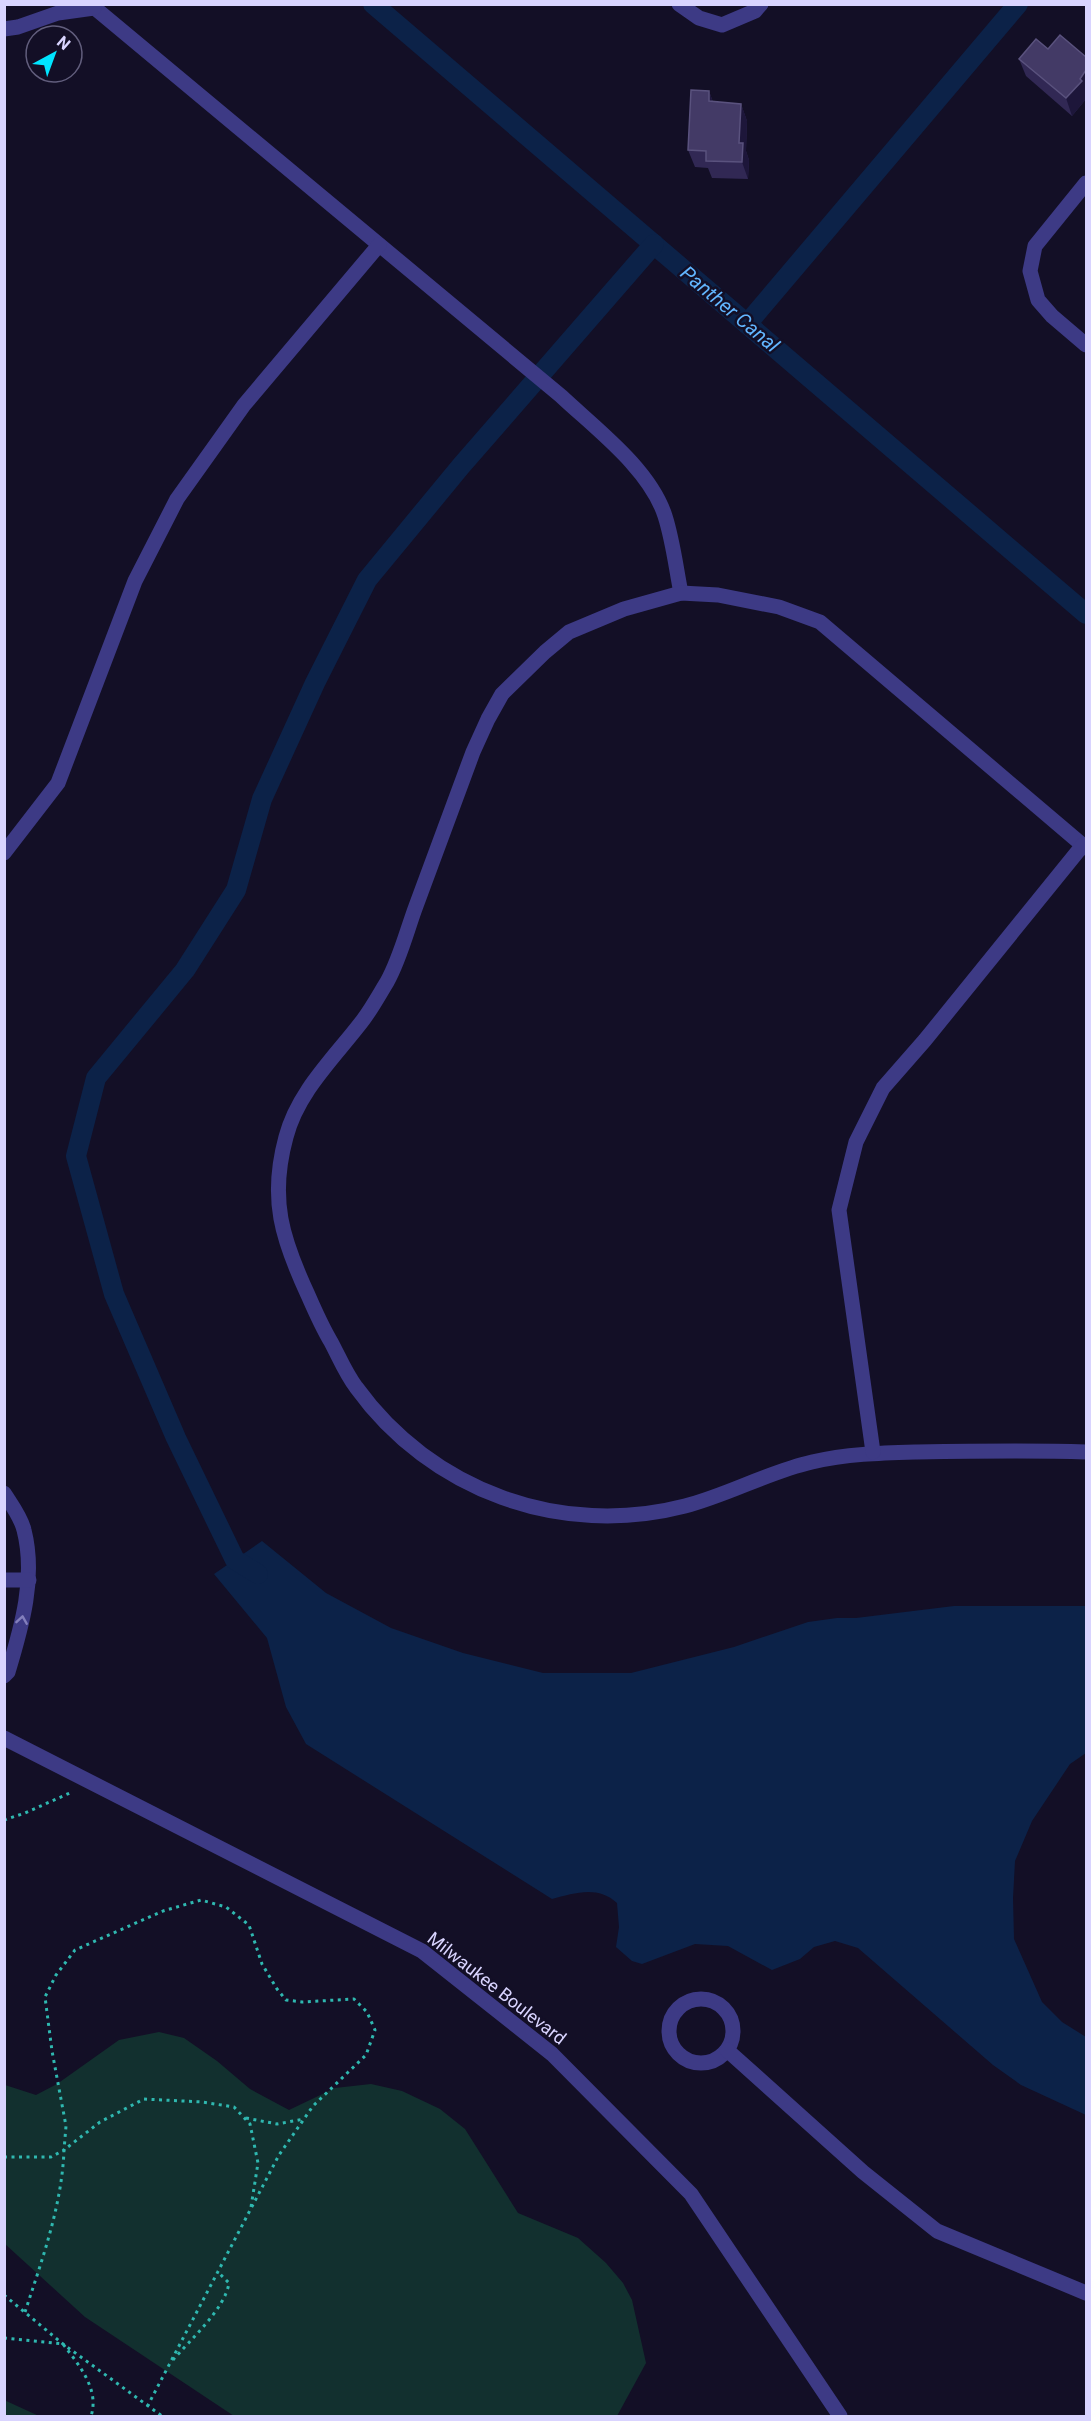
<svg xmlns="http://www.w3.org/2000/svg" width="1091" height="2421" font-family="Roboto,sans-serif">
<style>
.green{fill:#12302f}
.water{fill:#0c2248}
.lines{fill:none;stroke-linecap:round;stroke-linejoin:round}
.canal{stroke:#0c2248;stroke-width:20}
.path{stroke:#2fb8b0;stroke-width:3;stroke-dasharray:3 4.5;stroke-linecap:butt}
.street{stroke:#3d3a85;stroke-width:15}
.wall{fill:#312854}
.shaded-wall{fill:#1d163a}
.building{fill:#433a66;stroke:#5a527e;stroke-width:1.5}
.oneway{stroke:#837fbc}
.labels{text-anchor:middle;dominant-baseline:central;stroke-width:5;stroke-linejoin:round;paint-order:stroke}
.street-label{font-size:18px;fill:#d9d4ff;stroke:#130f26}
.water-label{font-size:20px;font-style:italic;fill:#62b6ff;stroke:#130f26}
</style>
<rect width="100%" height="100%" fill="#130f26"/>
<!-- green -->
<g class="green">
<path d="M159 2032 184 2038 217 2061 250 2089 289 2110 335 2088 371 2084 402 2091 440 2109 465 2129 518 2213 578 2238 606 2263 623 2283 632 2300 646 2363 617 2416H234L85 2317 5 2244V2085L36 2095 57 2084 119 2040Z"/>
<path d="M4 2400 39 2416H5Z"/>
</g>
<!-- water -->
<path class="water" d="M262 1541 326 1593 391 1628 463 1653 543 1673H631L734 1647 808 1622 837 1618H856L954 1606H1086V1753L1070 1764 1032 1821 1015 1861 1013 1898 1014 1939 1042 2002 1062 2022 1086 2037V2115L1021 2085 993 2065 858 1948 835 1941 814 1947 800 1959 772 1970 728 1946 695 1944 642 1964 632 1961 616 1947 619 1927 617 1903C598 1885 574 1893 552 1899L306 1744 286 1707 267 1638 214 1574Z"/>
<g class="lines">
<!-- canal -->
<g class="canal">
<path d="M373 4 1086 614"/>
<path d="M747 324 1018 4"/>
<path d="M258 1574 235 1560 176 1438 114 1294 76 1156 96 1078 185 970 236 890 262 799 315 683 367 580 461 466 654 244"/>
</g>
<!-- path -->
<g class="path">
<path d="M4 1820 25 1813 72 1792"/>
<path d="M246 2118 277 2124 304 2119"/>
<path d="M4 2157H51L64 2150 66 2126 52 2051 45 1997 56 1975 75 1950 163 1911 201 1900 226 1907 249 1925 262 1964 277 1989 286 2000 302 2002 354 1999 367 2012 375 2030 366 2055 313 2106 279 2155 147 2407"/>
<path d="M4 2295 63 2344 162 2416"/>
<path d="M25 2312C42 2260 62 2205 64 2150L100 2122 144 2099 202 2102 234 2107 250 2124 258 2163 251 2207"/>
<path d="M4 2338 63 2344C78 2364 100 2389 91 2416"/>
<path d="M173 2360C190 2340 225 2309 229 2283L218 2272"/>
</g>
<!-- street -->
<g class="street">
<path d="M90 4 561 396C596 429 650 469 665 516 673 541 676 568 681 593"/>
<path d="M679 4 699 18 722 25 755 11 761 4"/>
<path d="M4 29 18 27 58 13 94 8"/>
<path d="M1086 183 1035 246 1030 271 1038 300 1052 316 1086 345"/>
<path d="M1086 848 820 622 779 607 718 595 681 593 624 609 569 632 545 652 502 694 488 719 473 752C454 803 435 854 416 906 407 930 400 959 387 982 379 995 372 1008 363 1020 335 1057 298 1091 286 1137 269 1199 282 1239 308 1295 315 1311 322 1327 331 1342 339 1357 346 1374 356 1387 431 1491 561 1538 685 1506 728 1495 768 1472 812 1462 846 1454 880 1453 915 1452 973 1451 1029 1450 1086 1452"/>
<path d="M4 853 58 783 135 581 177 499 244 405 379 245"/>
<path d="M873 1452 839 1210 856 1142 883 1088 925 1040 1083 845"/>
<path d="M4 1493C11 1504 21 1517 24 1530 36 1577 22 1626 8 1672L4 1676"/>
<path d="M4 1580H29"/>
<path d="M4 1738 422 1951 552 2054 691 2194 840 2416"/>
<circle cx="701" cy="2031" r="32"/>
<path d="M727 2050 863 2172 937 2231 1086 2293"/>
</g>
</g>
<!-- wall -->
<g class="wall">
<path d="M1048 49 1086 57V99L1072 116 1026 76 1019 59Z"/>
<path d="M709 91 713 102 741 104 747 121 746 151 749 160 748 179 712 178 708 168 695 167 688 150Z"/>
</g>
<!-- shaded-wall -->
<g class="shaded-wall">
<path d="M1086 70V99L1072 116 1066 98Z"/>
<path d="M709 91 715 108 709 101Z"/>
<path d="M741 104 747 121 746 151 749 160 748 179 742 162 739 143Z"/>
</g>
<!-- building -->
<g class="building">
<path d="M1060 35 1086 57V70L1080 79 1082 81 1066 98 1019 59 1036 39 1048 49Z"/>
<path d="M691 90 709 91V101L741 104 739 143H743L742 162 706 161V151L688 150Z"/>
</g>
<!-- one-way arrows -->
<defs><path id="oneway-chevron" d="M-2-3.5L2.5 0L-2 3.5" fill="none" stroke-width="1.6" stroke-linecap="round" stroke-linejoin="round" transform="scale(1.5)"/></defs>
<use class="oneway" href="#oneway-chevron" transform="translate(22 1620) rotate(-81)"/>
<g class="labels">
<!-- street labels -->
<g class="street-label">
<text transform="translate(497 1988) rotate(38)">Milwaukee Boulevard</text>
</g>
<!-- water labels -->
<g class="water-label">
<text transform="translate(730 309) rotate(40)">Panther Canal</text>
</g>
</g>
<!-- border -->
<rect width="1091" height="2421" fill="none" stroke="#d9d4ff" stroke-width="12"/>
<!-- north arrow -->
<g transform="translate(54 54) rotate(41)"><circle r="28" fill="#130f26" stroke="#625e7d" stroke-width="1.5"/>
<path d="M0-4.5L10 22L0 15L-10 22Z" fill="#00e5ff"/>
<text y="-9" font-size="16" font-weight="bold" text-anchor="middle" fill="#d9d4ff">N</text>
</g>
</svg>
